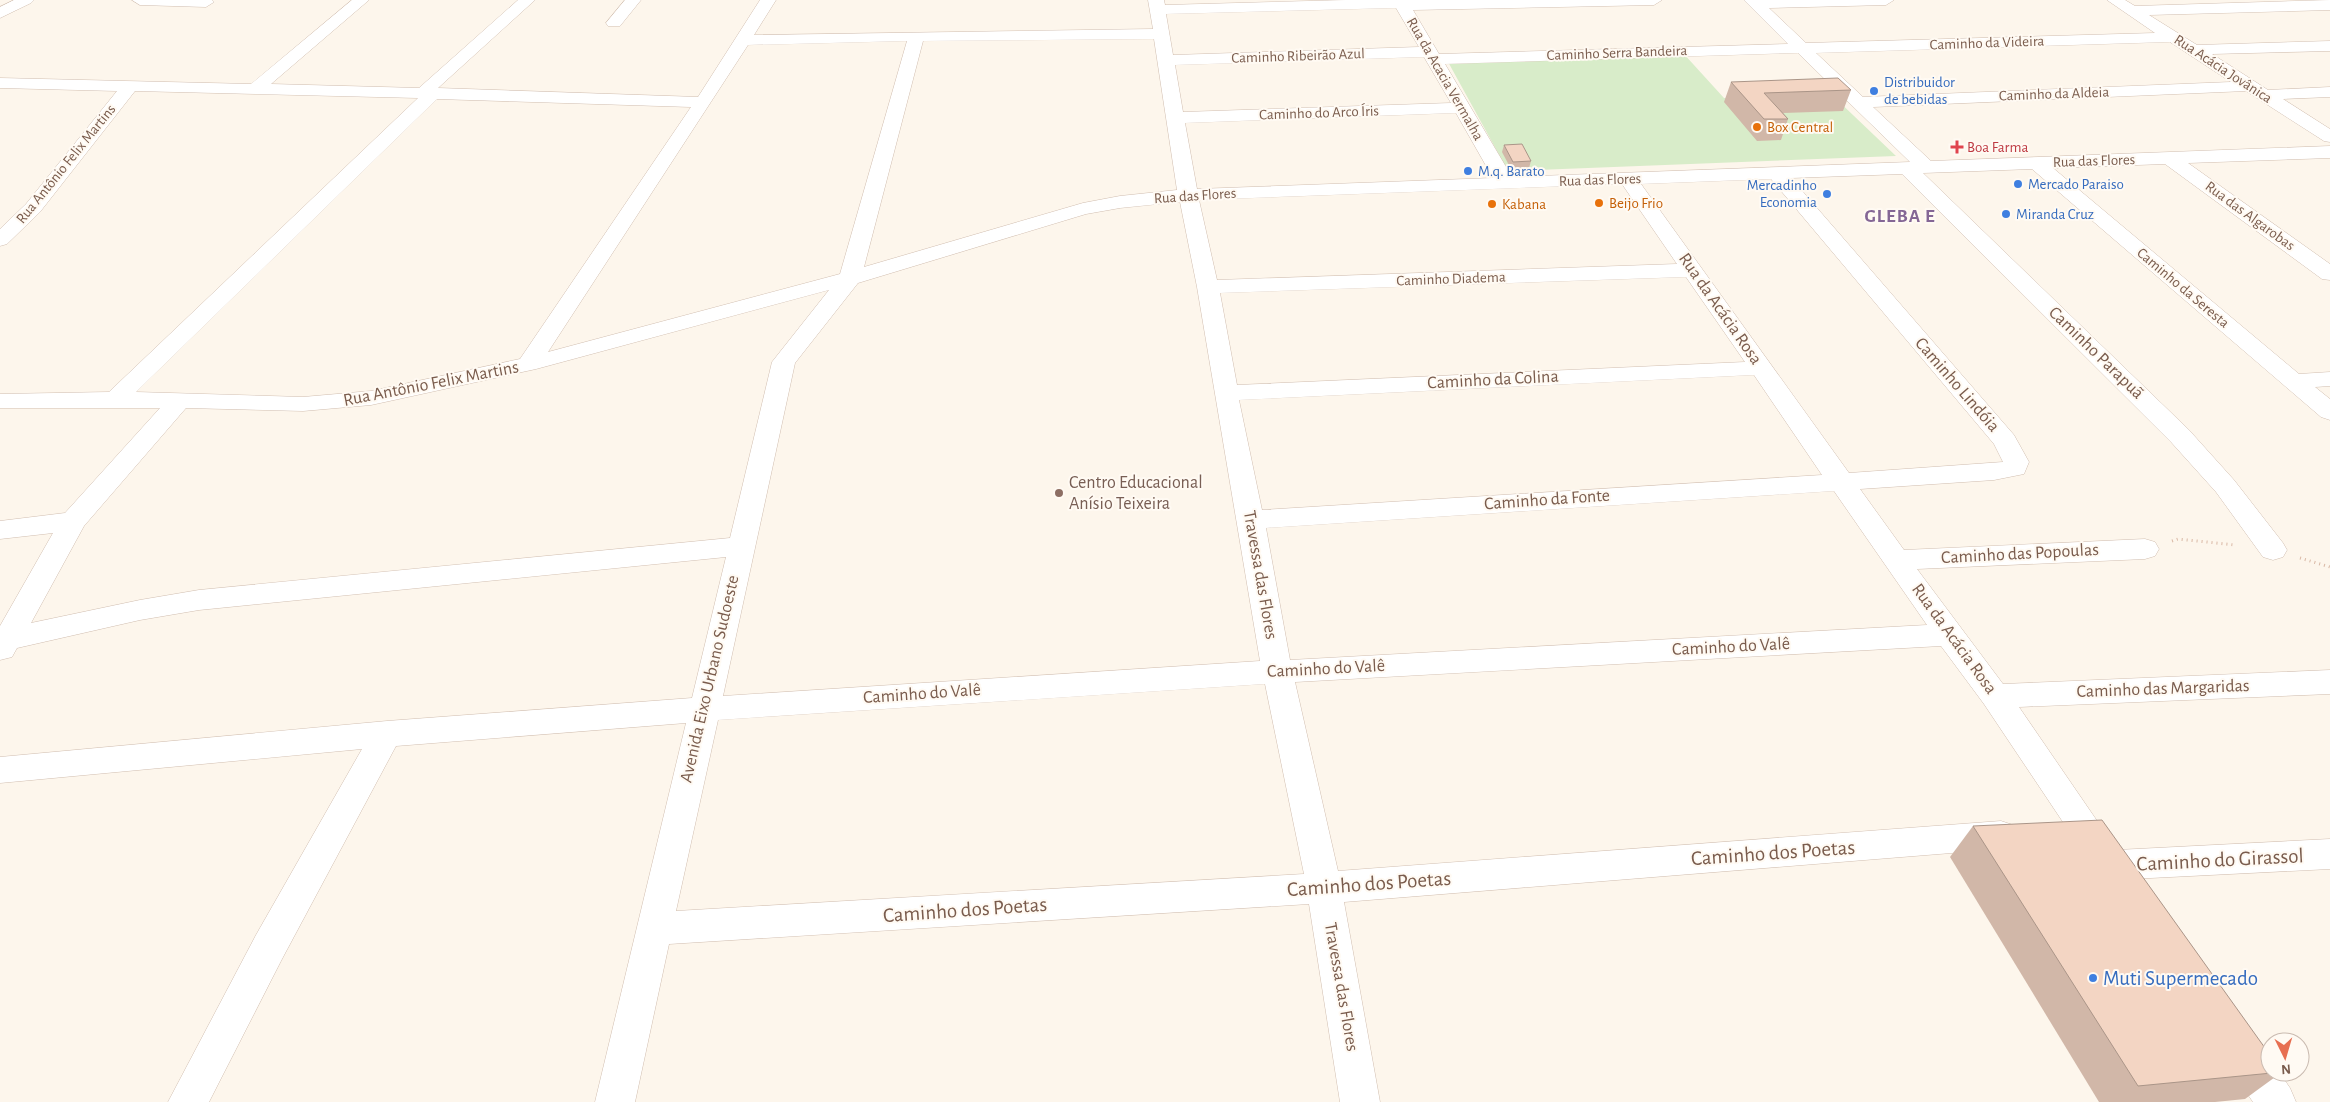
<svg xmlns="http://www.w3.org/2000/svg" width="2330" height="1102" font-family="'Alegreya Sans',sans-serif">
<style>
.green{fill:#d8ecc9}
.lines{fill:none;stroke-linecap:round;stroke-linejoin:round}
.minor-casing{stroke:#d1beb0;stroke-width:1}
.path{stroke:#d9b8a5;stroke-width:3;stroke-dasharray:1 4;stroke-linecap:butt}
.minor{fill:#fff;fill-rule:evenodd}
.wall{fill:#d1b7a8}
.building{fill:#f3d5c3;stroke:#aa9588}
.shop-dot{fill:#3f7fe0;stroke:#fffaf3;stroke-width:2}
.food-dot{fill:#e8710a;stroke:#fffaf3;stroke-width:2}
.health-dot{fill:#e0444e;stroke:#fffaf3;stroke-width:2}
.education-dot{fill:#8d6e63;stroke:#fffaf3;stroke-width:2}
.labels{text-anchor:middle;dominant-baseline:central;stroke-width:4;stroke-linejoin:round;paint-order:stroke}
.far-street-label{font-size:15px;fill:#7a5c4d;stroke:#fffaf3}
.far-shop-label{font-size:15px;fill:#366cbe;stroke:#fffaf3;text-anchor:start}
.far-food-label{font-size:15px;fill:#c56008;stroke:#fffaf3;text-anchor:start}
.far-health-label{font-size:15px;fill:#be3a42;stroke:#fffaf3;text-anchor:start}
.street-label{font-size:18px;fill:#7a5c4d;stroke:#fffaf3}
.education-label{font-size:18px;fill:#785e54;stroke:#fffaf3;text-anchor:start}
.far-district-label{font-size:19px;font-weight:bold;letter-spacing:1px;fill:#846695;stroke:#fffaf3}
.near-street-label{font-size:21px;fill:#7a5c4d;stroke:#fffaf3}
.near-shop-label{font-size:21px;fill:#366cbe;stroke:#fffaf3;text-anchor:start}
</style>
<rect width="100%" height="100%" fill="#fdf6ec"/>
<!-- green -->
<path class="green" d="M1683 53 1724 98 1832 95 1896 156 1508 171 1447 60Z"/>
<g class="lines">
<!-- minor casing -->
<g class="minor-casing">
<g id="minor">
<path d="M14 0H34L31 3 0 18V7Z"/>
<path d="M132 0H212L214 2 206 7 140 5Z"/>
<path d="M352 0H369L271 84 419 88 518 0H535L438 88 698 97 760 0H776L754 35 1153 29 1148 0H1164L1165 5 1346 0H1662L1654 5 1413 10 1439 54 1788 44 1744 0H1894L1886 5 1769 8 1806 43 2155 33 2107 0H2125L2135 6 2330 0V10L2149 15 2197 45 2330 41V51L2212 54 2268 90 2330 87V97L2283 99 2330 129V142L2324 141 2246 91 1873 107 1931 161 2330 146V158L2188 163 2330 264V280L2322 279 2165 164 2053 168 2299 374 2330 372V386L2315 387 2330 399V420L2321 417 2032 169 1923 173 2189 430 2234 480 2283 543 2287 550 2283 557 2273 560 2263 557 2216 492 2171 442 1902 174 1791 178 2014 435 2029 462 2024 474 1994 480 1860 489 1904 550 2145 539 2155 542 2159 549 2155 556 2145 559 1917 569 2003 684 2330 670V694L2019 707 2117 850 2330 839V869L2111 880 2099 876 2094 863 2089 861 1984 704 1941 646 1295 682 1338 871 2001 821 2013 825 2018 835 2013 845 2001 849 1344 902 1380 1102H1340L1309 904 669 944 635 1102H595L686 723 396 746 282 959 209 1102H168L256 935 362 749 0 783V757L387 721 692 698 726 557 199 610 140 620 17 648 12 657 0 660V626L53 533 0 539V521L65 513 160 408H0V394L109 392 418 98 135 91 40 212 7 244 0 246V229L26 204 117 91 0 88V78L251 84ZM1396 8 1419 47 1173 55 1166 14ZM1154 39 1177 190 1120 196 1083 203 864 267 923 41ZM907 41 840 274 548 352 748 45ZM2170 42 2231 82 1863 97 1816 53ZM1798 53 1910 162 1512 177 1445 64ZM1424 57 1451 103 1183 112 1175 65ZM437 99 691 107 520 359 371 391 303 397 136 392ZM1456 113 1493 178 1197 189 1185 123ZM1771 179 1994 444 2003 462 1849 473 1641 184ZM1622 184 1677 264 1217 280 1199 200ZM1180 202 1197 287 1260 661 723 696 795 363 858 283 1086 214 1120 208ZM1686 277 1745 362 1237 385 1220 293ZM829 290 772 362 730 538 199 590 140 600 31 623 84 526 186 408 303 411 371 405 536 369ZM1754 375 1822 475 1262 510 1239 400ZM1834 491 1927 625 1290 660 1266 528ZM1265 684 1304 874 676 911 718 720Z"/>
<path d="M625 0H641L620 26H608L606 23Z"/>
<path d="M2243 1035C2261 1042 2270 1052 2270 1072H2279L2290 1088 2296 1102H2253L2229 1067 2224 1054 2229 1041Z"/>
</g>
</g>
<!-- path -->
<g class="path">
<path d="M2172 541 2178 539 2235 545"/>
<path d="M2300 558 2330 567"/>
</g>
<!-- minor -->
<use href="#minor" class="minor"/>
</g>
<!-- wall -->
<g class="wall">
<path d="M1731 82 1851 90 1843 111 1783 113 1788 119 1781 140 1757 141 1724 102Z"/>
<path d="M1504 145 1531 161 1529 168 1511 169 1502 152Z"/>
<path d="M1973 826 2282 1072 2245 1099 2215 1102H2099L1950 857Z"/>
</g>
<!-- building -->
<g class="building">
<path d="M1838 78 1851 90 1764 93 1788 119H1764L1731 82Z"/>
<path d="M1522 144 1531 161 1513 162 1504 145Z"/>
<path d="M2102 820 2270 1055V1072H2282L2138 1086 1973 826Z"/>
</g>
<!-- markers -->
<g class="shop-dot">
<circle cx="1874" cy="91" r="5"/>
<circle cx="1468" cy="171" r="5"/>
<circle cx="2018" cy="184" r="5"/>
<circle cx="1827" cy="194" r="5"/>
<circle cx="2006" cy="214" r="5"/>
<circle cx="2093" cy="978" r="5"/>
</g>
<g class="food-dot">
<circle cx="1757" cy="127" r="5"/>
<circle cx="1599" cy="203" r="5"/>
<circle cx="1492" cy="204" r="5"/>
</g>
<path class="health-dot" d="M1954.5 139.5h5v5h5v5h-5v5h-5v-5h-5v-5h5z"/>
<circle class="education-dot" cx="1059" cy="493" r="5"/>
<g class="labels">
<!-- far-street labels -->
<g class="far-street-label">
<text transform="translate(1987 43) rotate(-2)">Caminho da Videira</text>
<text transform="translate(1617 53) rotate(-2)">Caminho Serra Bandeira</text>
<text transform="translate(1298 56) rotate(-2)">Caminho Ribeirão Azul</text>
<text transform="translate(2223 69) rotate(33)">Rua Acácia Jovânica</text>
<text transform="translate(1445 79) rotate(60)">Rua da Acacia Vermalha</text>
<text transform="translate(2054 94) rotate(-2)">Caminho da Aldeia</text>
<text transform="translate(1319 113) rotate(-2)">Caminho do Arco Íris</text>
<text transform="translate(2094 161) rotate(-2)">Rua das Flores</text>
<text transform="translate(66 164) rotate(-51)">Rua Antônio Felix Martins</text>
<text transform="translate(1600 180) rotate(-2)">Rua das Flores</text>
<text transform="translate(1195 196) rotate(-4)">Rua das Flores</text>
<text transform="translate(2250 216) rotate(36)">Rua das Algarobas</text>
<text transform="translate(1451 279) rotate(-2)">Caminho Diadema</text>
<text transform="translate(2183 288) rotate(40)">Caminho da Seresta</text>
</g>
<!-- far-shop labels -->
<g class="far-shop-label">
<text x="1884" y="82">Distribuidor<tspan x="1884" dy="17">de bebidas</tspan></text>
<text x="1478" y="171">M.q. Barato</text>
<text x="2028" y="184">Mercado Paraiso</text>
<text x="1817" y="185" text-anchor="end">Mercadinho<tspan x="1817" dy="17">Economia</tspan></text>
<text x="2016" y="214">Miranda Cruz</text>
</g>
<!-- far-food labels -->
<g class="far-food-label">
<text x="1767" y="127">Box Central</text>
<text x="1609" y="203">Beijo Frio</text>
<text x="1502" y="204">Kabana</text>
</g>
<!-- far-health labels -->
<g class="far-health-label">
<text x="1967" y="147">Boa Farma</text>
</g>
<!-- street labels -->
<g class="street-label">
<text transform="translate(1720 309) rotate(55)">Rua da Acácia Rosa</text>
<text transform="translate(2096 353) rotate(44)">Caminho Parapuã</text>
<text transform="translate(1493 380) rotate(-3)">Caminho da Colina</text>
<text transform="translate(431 384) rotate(-11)">Rua Antônio Felix Martins</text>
<text transform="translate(1957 385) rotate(49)">Caminho Lindóia</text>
<text transform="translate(1547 500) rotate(-4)">Caminho da Fonte</text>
<text transform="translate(2020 554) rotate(-3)">Caminho das Popoulas</text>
<text transform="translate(1260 575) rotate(80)">Travessa das Flores</text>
<text transform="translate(1954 639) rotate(54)">Rua da Acácia Rosa</text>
<text transform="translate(1731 647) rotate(-3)">Caminho do Valê</text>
<text transform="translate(1326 669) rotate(-3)">Caminho do Valê</text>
<text transform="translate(710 679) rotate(-77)">Avenida Eixo Urbano Sudoeste</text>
<text transform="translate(2163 689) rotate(-2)">Caminho das Margaridas</text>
<text transform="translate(922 694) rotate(-4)">Caminho do Valê</text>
<text transform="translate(1341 987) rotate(80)">Travessa das Flores</text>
</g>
<!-- education labels -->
<g class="education-label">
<text x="1069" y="483">Centro Educacional<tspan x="1069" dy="21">Anísio Teixeira</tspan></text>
</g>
<!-- far-district labels -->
<g class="far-district-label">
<text x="1900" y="216">GLEBA E</text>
</g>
<!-- near-street labels -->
<g class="near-street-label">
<text transform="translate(1773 853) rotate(-4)">Caminho dos Poetas</text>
<text transform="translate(2220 860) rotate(-3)">Caminho do Girassol</text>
<text transform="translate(1369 884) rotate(-4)">Caminho dos Poetas</text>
<text transform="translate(965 910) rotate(-4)">Caminho dos Poetas</text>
</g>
<!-- near-shop labels -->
<g class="near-shop-label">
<text x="2103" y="978">Muti Supermecado</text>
</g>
</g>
<!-- north arrow -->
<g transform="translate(2285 1057) rotate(175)"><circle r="24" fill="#fffaf3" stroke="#cabbb1"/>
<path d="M0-4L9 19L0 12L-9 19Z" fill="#e76f51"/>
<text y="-8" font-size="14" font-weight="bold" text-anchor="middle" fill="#7a5c4d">N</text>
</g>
</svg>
